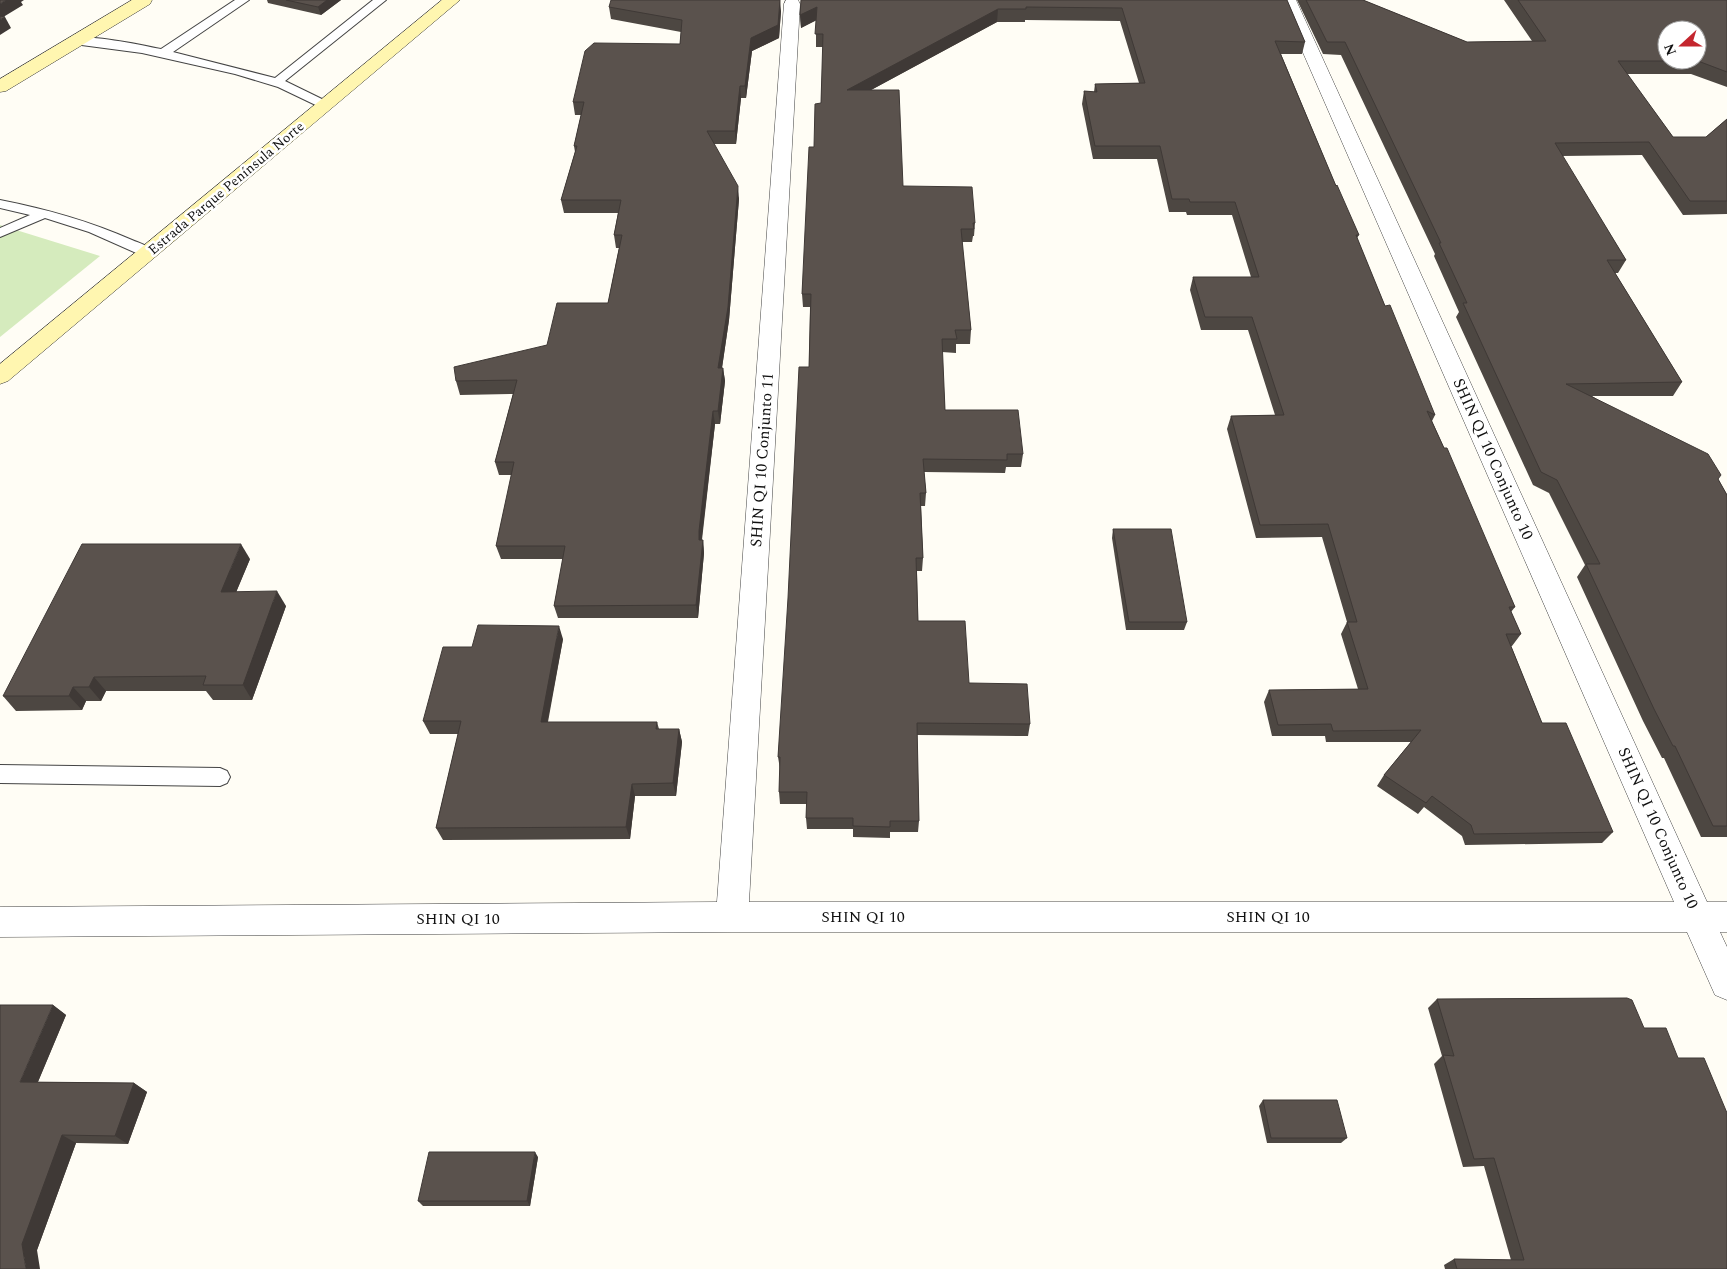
<svg xmlns="http://www.w3.org/2000/svg" width="1727" height="1269" font-family="Spectral,serif">
<style>
.green{fill:#d5ebbd}
.lines{fill:none;stroke-linecap:round;stroke-linejoin:round}
.service-casing{stroke:#444;stroke-width:2}
.minor-casing{stroke:#444;stroke-width:1}
.secondary-casing{stroke:#333;stroke-width:1}
.service{fill:#fff;fill-rule:evenodd}
.minor{fill:#fff;fill-rule:evenodd}
.secondary{fill:#fff6b0;fill-rule:evenodd}
.wall{fill:#4d4742}
.shaded-wall{fill:#3f3936}
.building{fill:#5a524d;stroke:#3f3936;fill-rule:evenodd}
.labels{text-anchor:middle;dominant-baseline:central;stroke-width:5;stroke-linejoin:round;paint-order:stroke}
.far-street-label{font-size:14px;fill:#111;stroke:#fff}
.street-label{font-size:16px;fill:#111;stroke:#fff}
</style>
<rect width="100%" height="100%" fill="#fffdf5"/>
<!-- green -->
<path class="green" d="M0 225 100 256 0 337Z"/>
<g class="lines">
<!-- service casing -->
<g class="service-casing">
<g id="service">
<path d="M235 0H249L173 52 275 78 373 0H386L285 81 328 102 330 105 328 108 324 109 278 87 235 74 142 53 74 44 68 40C77 31 146 46 161 49Z"/>
<path d="M0 200C46 209 89 221 132 240 139 243 150 246 155 253L153 256H143L89 232 45 218 0 237V228L30 215 0 208Z"/>
<path d="M0 765 220 768 227 771 230 777 227 783 220 786 0 783Z"/>
</g>
</g>
<!-- minor casing -->
<g class="minor-casing">
<path id="minor" d="M786 0H798L800 4 749 902H1674L1280 0H1296L1707 902H1727V932H1720L1727 947V1000L1715 995 1687 932H732L0 937V907L717 902 784 4Z"/>
</g>
<!-- secondary casing -->
<g class="secondary-casing">
<g id="secondary">
<path d="M132 0H152L150 4 6 91 0 92V79Z"/>
<path d="M442 0H460L8 381 0 384V364Z"/>
</g>
</g>
<!-- service -->
<use href="#service" class="service"/>
<!-- minor -->
<use href="#minor" class="minor"/>
<!-- secondary -->
<use href="#secondary" class="secondary"/>
</g>
<!-- wall -->
<g class="wall">
<path d="M267 0H341L321 15 268 3Z"/>
<path d="M801 0H1287L1305 42 1302 54H1281L1336 186 1359 235 1357 238 1385 306 1435 415 1432 421 1515 607 1511 612 1521 634 1512 646H1511L1542 723 1613 832 1602 843 1465 845 1462 836 1424 807 1418 814 1377 786 1384 775 1411 742H1326L1325 736H1272L1264 702 1269 690 1358 689 1341 634 1347 622 1322 537 1256 538 1227 429 1231 416 1275 415 1248 330H1201L1190 290 1193 277H1251L1232 215H1187L1186 212H1169L1157 159H1093L1082 104 1084 91 1094 92 1095 84 1139 83 1120 21 1025 20V22H997L871 90 903 186 975 223 974 236H973L972 242H962L971 330 970 344H956V353L942 352 945 410 1023 454 1021 467H1006L1005 473 924 472 926 493 925 506H921L923 558 922 571H917L918 621 969 683 1030 724 1028 736 917 735 919 821 918 832H890V838L853 837V829H807L806 818 807 804H780L779 792 780 769 778 757 809 367 810 307H803L802 294 814 147 821 103 823 47H816V20L801 28 800 15Z"/>
<path d="M1297 0H1363L1467 42 1532 41 1504 0H1727V87L1691 74H1627L1673 137H1706L1727 119V214L1683 215 1642 155 1562 156 1626 260 1618 273H1615L1682 382 1673 396H1592L1718 479 1727 495V837H1701L1664 758H1662L1643 721 1577 577 1585 565 1549 493 1533 485 1456 317 1459 312 1434 256 1435 254 1341 55 1323 54Z"/>
<path d="M609 7 781 11 779 38 752 51 746 98H741L736 144H714L739 199 729 320 722 368H723L725 381 720 424H715L702 540H703L704 553 698 618H558L554 606 563 559H501L496 546 512 475H499L495 462 513 394 460 395 456 381 547 345 608 303 619 248H616L614 235 618 213H564L561 200 575 152 574 146 581 115H575L573 102 680 44 681 32 611 19Z"/>
<path d="M1113 529 1187 622 1184 630H1126L1112 538Z"/>
<path d="M250 559 236 592 286 606 252 700H213L206 691H106L101 701H86L82 710 16 711 3 696Z"/>
<path d="M563 639 548 722H657L659 729H679L682 742 676 796H635L630 839 443 840 436 828 458 734H430L423 721 472 647Z"/>
<path d="M1437 999 1727 1269H1445L1444 1265 1454 1259 1511 1260 1484 1166 1463 1167 1434 1064 1442 1056 1428 1008Z"/>
<path d="M53 1005 66 1015 38 1082 134 1083 147 1092 128 1144 76 1143 37 1250 0 1269Z"/>
<path d="M1263 1100 1347 1138 1341 1143H1267L1259 1106Z"/>
<path d="M538 1157 530 1206H423L418 1201Z"/>
</g>
<!-- shaded-wall -->
<g class="shaded-wall">
<path d="M6 0H24L21 2 23 5 0 19V4Z"/>
<path d="M327 0H341L321 15 318 7Z"/>
<path d="M780 0 781 11 779 38 752 51 746 98 745 86 751 38Z"/>
<path d="M817 7V20L801 28 800 15Z"/>
<path d="M998 9 997 22 847 103V90Z"/>
<path d="M5 17 11 28 0 35V20Z"/>
<path d="M740 86 741 98 736 144 735 131Z"/>
<path d="M738 186 739 199 729 320 720 381 718 368Z"/>
<path d="M723 368 725 381 720 424 718 411Z"/>
<path d="M713 411 715 424 701 544 699 540V531Z"/>
<path d="M703 540 704 553 698 618 696 605Z"/>
<path d="M241 544 250 559 230 607 221 592Z"/>
<path d="M277 591 286 606 252 700 243 685Z"/>
<path d="M559 626 563 639 545 734 541 722Z"/>
<path d="M94 677 106 691 101 701 89 687Z"/>
<path d="M73 687 86 701 82 710 69 696Z"/>
<path d="M679 729 682 742 676 796 673 783Z"/>
<path d="M632 784 635 796 630 839 626 827Z"/>
<path d="M53 1005 66 1015 34 1091 20 1082Z"/>
<path d="M134 1083 147 1092 128 1144 115 1136Z"/>
<path d="M62 1135 76 1143 37 1250 40 1269H26L22 1244Z"/>
<path d="M535 1152 538 1157 530 1206 527 1201Z"/>
</g>
<!-- building -->
<g class="building">
<path d="M0 0H6L0 4Z"/>
<path d="M286 0H327L318 7Z"/>
<path d="M611 0H780L778 25 751 38 745 86H740L735 131H707L738 186 728 307 718 368H723L718 411H713L699 531V540H703L696 605 554 606 565 546H496L514 462H495L517 380 456 381 454 367 547 345 557 303H608L622 235H614L621 200H561L577 146H574L584 102H573L585 51 594 43 680 44 682 20 609 7Z"/>
<path d="M801 0H1287L1305 42 1275 41 1336 186 1337 185 1359 235H1356L1385 306 1390 305 1435 415 1427 411 1444 448H1447L1515 607H1509L1521 634H1506L1542 723H1566L1613 832 1474 834 1471 825 1432 796 1426 803 1384 775 1421 730 1333 731 1331 724 1278 725 1269 690 1368 689 1347 622H1357L1328 524 1260 525 1231 416 1284 415 1252 317H1205L1193 277H1259L1235 202H1190L1189 199H1172L1160 146H1095L1084 91 1097 92 1095 84 1145 83 1122 8 1026 7V9H998L847 90H899L903 186 972 187 975 223H973L974 229H961L971 330H955L957 339H942L945 410H1018L1023 454H1007V460L923 459 926 493H920L923 558H916L918 621H965L969 683 1027 684 1030 724 917 723 919 821H890V827L853 826V818H806L807 792H779L780 757H778L788 598 799 367H809L811 294H802L809 147H814L815 104 821 103 823 34H815L817 7 800 15Z"/>
<path d="M1306 0H1363L1467 42 1546 41 1518 0H1727V72L1698 61H1618L1673 137H1706L1727 119V201H1690L1649 142 1555 143 1626 260H1607L1682 382 1566 384 1708 454 1721 475 1718 479 1727 495V826H1713L1675 746H1673L1654 709 1586 564H1600L1557 480 1541 472 1463 303H1467L1439 243H1441L1345 42H1327ZM1667 30H1697V60H1667Z"/>
<path d="M0 16 5 17 0 20Z"/>
<path d="M1113 529H1171L1187 622H1129Z"/>
<path d="M82 544H241L221 592 277 591 243 685H203L206 676 94 677 89 687H73L69 696H3Z"/>
<path d="M478 625 559 626 541 722H657L656 729H679L673 783 632 784 626 827 436 828 461 721H423L443 647H472Z"/>
<path d="M1627 998 1632 1000 1644 1028H1666L1678 1058H1704L1727 1113V1269H1457L1454 1259 1524 1260 1494 1158 1474 1159 1443 1055 1454 1056 1437 999Z"/>
<path d="M0 1005H53L20 1082 134 1083 115 1136 62 1135 22 1244 26 1269H0Z"/>
<path d="M1263 1100H1337L1347 1138H1271Z"/>
<path d="M429 1152H535L527 1201H418Z"/>
</g>
<g class="labels">
<!-- far-street labels -->
<g class="far-street-label">
<text transform="translate(226 188) rotate(-40)">Estrada Parque Península Norte</text>
</g>
<!-- street labels -->
<g class="street-label">
<text transform="translate(1493 459) rotate(66)">SHIN QI 10 Conjunto 10</text>
<text transform="translate(762 460) rotate(-86)">SHIN QI 10 Conjunto 11</text>
<text transform="translate(1658 828) rotate(66)">SHIN QI 10 Conjunto 10</text>
<text x="863" y="917">SHIN QI 10</text>
<text x="1268" y="917">SHIN QI 10</text>
<text x="458" y="919">SHIN QI 10</text>
</g>
</g>
<!-- north arrow -->
<g transform="translate(1682 45) rotate(249)"><circle r="24" fill="#ffffff" stroke="#a0a0a0"/>
<path d="M0-4L9 19L0 12L-9 19Z" fill="#c4262e"/>
<text y="-8" font-size="14" font-weight="bold" text-anchor="middle" fill="#111111">N</text>
</g>
</svg>
